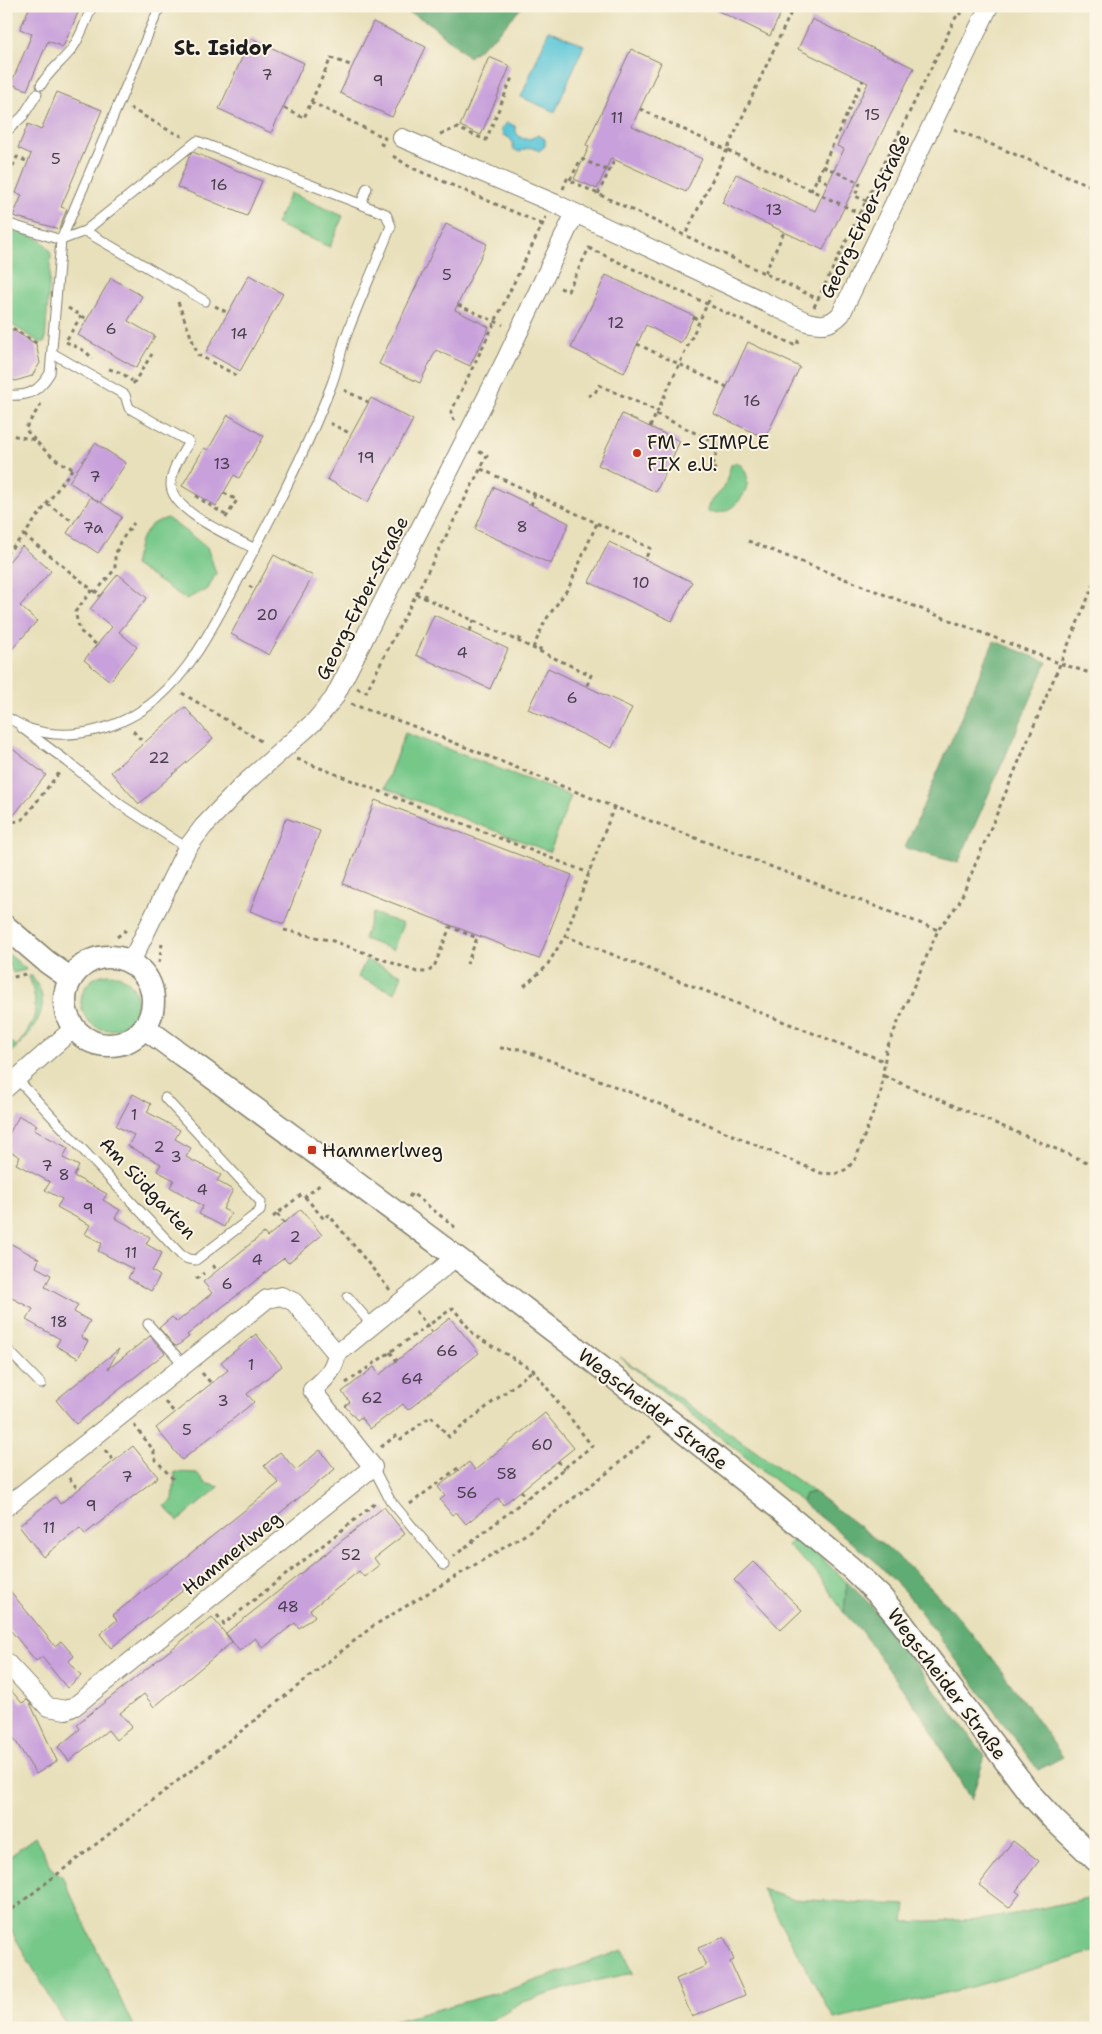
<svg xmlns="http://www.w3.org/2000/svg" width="1102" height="2034" font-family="'Shantell Sans',sans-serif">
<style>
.green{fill:#76c889;stroke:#497252}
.forest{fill:#60ac75;stroke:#3e6448}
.water{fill:#5dc7d9;stroke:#3c727a}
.building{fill:#c8a0db}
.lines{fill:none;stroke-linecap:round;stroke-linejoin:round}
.service-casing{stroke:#827e6c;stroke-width:11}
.minor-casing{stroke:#827e6c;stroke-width:20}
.tertiary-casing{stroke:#827e6c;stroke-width:25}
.path{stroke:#827e6c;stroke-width:3;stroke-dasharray:4 4;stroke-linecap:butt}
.service{stroke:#fff;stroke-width:9}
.minor{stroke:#fff;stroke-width:18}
.tertiary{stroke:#fff;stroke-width:22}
.poi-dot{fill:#c8321e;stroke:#fcf5e5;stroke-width:2}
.labels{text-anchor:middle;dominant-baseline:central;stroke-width:4;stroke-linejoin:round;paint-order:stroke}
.number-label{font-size:16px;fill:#473d4c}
.street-label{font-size:19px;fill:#1c1c1c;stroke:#fcf5e5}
.poi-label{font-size:19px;fill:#1c1c1c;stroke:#fcf5e5;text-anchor:start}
.neighbourhood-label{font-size:20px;font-weight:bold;fill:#1c1c1c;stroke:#fcf5e5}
</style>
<rect width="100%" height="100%" fill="#fcf5e5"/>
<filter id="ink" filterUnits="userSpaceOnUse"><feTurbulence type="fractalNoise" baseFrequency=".02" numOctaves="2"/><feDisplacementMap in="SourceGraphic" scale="10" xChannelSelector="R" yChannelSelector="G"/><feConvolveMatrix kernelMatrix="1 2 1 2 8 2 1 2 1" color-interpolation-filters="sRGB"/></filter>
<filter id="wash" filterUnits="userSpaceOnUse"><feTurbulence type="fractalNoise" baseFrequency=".0096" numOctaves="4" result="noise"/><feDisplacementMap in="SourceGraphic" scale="20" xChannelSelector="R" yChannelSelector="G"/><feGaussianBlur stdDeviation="1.12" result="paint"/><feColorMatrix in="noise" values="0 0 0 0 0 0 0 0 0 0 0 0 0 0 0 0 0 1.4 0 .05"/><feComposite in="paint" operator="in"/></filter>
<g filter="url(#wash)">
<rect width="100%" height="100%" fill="#e8e0bb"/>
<!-- green -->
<g class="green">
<path d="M290 193 343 216 330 247 276 224Z"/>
<path d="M6 228C22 233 48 236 51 256L45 342H39L6 321Z"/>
<path d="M737 462C763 480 735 519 708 512L707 510 709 504 724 488 731 465Z"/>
<path d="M167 518 207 547 216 573 208 589 186 599 134 565 140 540 152 524Z"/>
<path d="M405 733 571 796 550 852 384 788Z"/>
<path d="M373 913 403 924 393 950 364 939Z"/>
<path d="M6 952 25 968 26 970 13 973 6 958Z"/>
<path d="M366 960 402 975 395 993 358 977Z"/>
<circle cx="109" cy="1002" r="28"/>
<path d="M29 976H32C36 983 41 990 42 997 46 1018 22 1046 6 1055V1041L8 1040 17 1046C38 1019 39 1008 29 976Z"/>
<path d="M620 1357 814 1492 805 1494 802 1502Z"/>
<path d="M175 1472 197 1473 205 1483 219 1487 178 1521 165 1506 173 1500Z"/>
<path d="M792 1541 804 1542 847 1582 844 1613 817 1573 787 1545Z"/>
<path d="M35 1838 53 1870 62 1876 134 2028H68L6 1922V1859Z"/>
<path d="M762 1889 791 1899 906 1905 904 1922 985 1919 1020 1913 1096 1896V1951L972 1987 834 2019Z"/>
<path d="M623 1950 633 1973 581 1984 520 2003 478 2028H370L511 1989Z"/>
</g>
<!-- forest -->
<g class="forest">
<path d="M396 6H523L495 36 469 57 428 22Z"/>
<path d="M994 641 1047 662 958 863 905 848Z"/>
<path d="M814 1492C854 1523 896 1552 932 1589 981 1639 1022 1699 1063 1757L1038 1770 908 1595 875 1561 802 1502 805 1494Z"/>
<path d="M847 1582 871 1605 985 1756 971 1800 925 1720 861 1631 844 1613Z"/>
</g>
<!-- water -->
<g class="water">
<path d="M549 30 584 45 555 112 521 97Z"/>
<path d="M507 123 515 126C516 140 527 142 538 135L545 139V146L539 151C531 146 528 147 520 152L513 149C513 140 511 138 503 135L501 128Z"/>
</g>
<g id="blocks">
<!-- building -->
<g class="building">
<path d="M30 6H81L63 47 48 41 27 90 11 84 32 34 20 29Z"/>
<path d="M708 6H784L770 36Z"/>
<path d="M812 19 914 68 823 250 722 203 736 174 815 211 844 149 837 146 868 83 798 49Z"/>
<path d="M373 22 426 47 392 117 340 93Z"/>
<path d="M251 38 304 63 271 133 219 109Z"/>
<path d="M631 49 661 63 632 126 702 159 686 192 611 158 597 189 574 179 589 147 586 145Z"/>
<path d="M489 57 510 66 481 135 460 126Z"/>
<path d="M57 92 102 110 61 207 67 209 59 229 13 216 22 195 16 193 31 154 18 148 28 124 41 130Z"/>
<path d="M193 152 262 181 247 216 177 187 190 155Z"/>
<path d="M446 224 487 244 455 310 489 327 470 366 436 350 420 383 379 364Z"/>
<path d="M249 275 283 294 240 371 206 352Z"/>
<path d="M606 275 694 316 681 343 646 325 624 373 571 348Z"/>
<path d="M111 278 142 296 128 321 155 336 136 368 78 335Z"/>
<path d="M6 326 36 344 40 363 32 376 15 381 6 376Z"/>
<path d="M748 342 800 367 765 438 714 414Z"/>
<path d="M371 398 413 420 368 502 327 479Z"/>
<path d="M622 414 680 441 656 492 598 465Z"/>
<path d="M228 415 264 436 239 478 234 475 216 506 182 486 204 448 208 450Z"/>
<path d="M95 443 126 463 100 502 122 517 98 553 67 533 91 497 99 502 69 482Z"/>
<path d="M494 487 569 523 551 564 475 529Z"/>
<path d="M609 542 692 582 672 621 589 582Z"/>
<path d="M22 546 51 571 20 606 37 621 6 656V565Z"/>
<path d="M274 555 313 576 269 655 231 634Z"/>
<path d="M118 574 147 598 119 632 137 647 110 681 84 660 112 627 90 609Z"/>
<path d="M434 615 508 649 490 689 416 655Z"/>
<path d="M548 668 632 708 612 748 528 709Z"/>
<path d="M185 707 213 739 139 804 111 772Z"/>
<path d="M6 744 46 775 6 825Z"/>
<path d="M375 800 572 875 539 959 343 884Z"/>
<path d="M286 818 320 831 284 924 250 911Z"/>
<path d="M133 1094 151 1104 147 1112 180 1130 175 1139 191 1148 186 1157 221 1175 217 1181 233 1190 223 1209 231 1213 224 1227 199 1214 203 1206 170 1187 174 1180 157 1171 161 1164 128 1146 134 1135 116 1126Z"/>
<path d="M19 1116 37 1125 34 1130 68 1148 63 1158 79 1166 74 1176 107 1194 103 1200 120 1210 115 1218 150 1237 146 1244 162 1253 152 1271 160 1276 151 1291 128 1278 133 1269 98 1251 102 1243 85 1234 90 1225 57 1207 62 1199 45 1190 50 1182 16 1164 20 1157 6 1149V1139Z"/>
<path d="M301 1209 322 1235 288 1263 284 1258 187 1335 189 1337 177 1346 174 1345 159 1328 172 1317 177 1322 212 1293 203 1282 264 1233 267 1237Z"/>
<path d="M6 1241 39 1259 36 1267 51 1275 45 1287 78 1305 74 1312 90 1321 81 1337 88 1341 78 1358 56 1346 60 1339 26 1320 33 1309 6 1295Z"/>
<path d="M450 1318 479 1353 408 1410 403 1404 370 1429 361 1417 357 1420 345 1406 350 1402 342 1392 374 1367 379 1375Z"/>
<path d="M256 1334 282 1366 247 1394 254 1402 182 1460 156 1428 228 1370 221 1362Z"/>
<path d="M150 1336 165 1353 76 1424 56 1400 119 1349 108 1369Z"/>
<path d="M545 1413 574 1448 503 1505 498 1498 466 1524 456 1512 452 1515 440 1500 445 1496 438 1487 469 1462 475 1470Z"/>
<path d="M133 1446 158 1477 85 1534 80 1528 43 1557 19 1526 55 1497 60 1504Z"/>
<path d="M320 1450 335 1469 111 1648 100 1634 117 1620 113 1615 279 1483 264 1466 280 1452 296 1470Z"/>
<path d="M384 1507 405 1534 374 1558 379 1565 364 1577 359 1571 310 1610 315 1616 299 1628 295 1623 263 1648 255 1638 239 1651 226 1633Z"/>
<path d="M753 1562 802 1610 781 1630 734 1580Z"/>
<path d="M6 1586 55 1646 61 1641 74 1656 69 1661 81 1676 67 1688 42 1657 36 1661 6 1625Z"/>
<path d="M212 1617 232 1642 154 1707 144 1694 120 1713 132 1727 116 1740 108 1730 69 1761 58 1747 80 1729 77 1724Z"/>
<path d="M6 1685 22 1703 27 1700 30 1703 57 1761 36 1774 6 1726Z"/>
<path d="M1013 1841 1039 1861 1016 1891 1020 1894 1009 1908 979 1885Z"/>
<path d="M724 1937 734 1960 730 1962 745 1995 692 2017 676 1979 706 1966 698 1948Z"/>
</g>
</g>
</g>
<g filter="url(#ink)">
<use href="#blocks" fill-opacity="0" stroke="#827e6c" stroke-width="1"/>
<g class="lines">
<!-- service casing -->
<g class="service-casing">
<g id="service">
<path d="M41 85C49 71 62 62 72 49 81 36 86 21 92 6"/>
<path d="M6 132 23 116 37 94"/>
<path d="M361 204 367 188"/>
<path d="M6 223 61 240 50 373C39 391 29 397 6 395"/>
<path d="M85 231 205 301"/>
<path d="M52 353 125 395 129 408 189 442C181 456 171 469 171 485 172 512 233 537 255 549"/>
<path d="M6 717C14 721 22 726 30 729 73 743 124 727 157 699 193 668 214 624 236 584 270 520 305 454 331 386 337 371 340 354 345 339 359 301 376 264 391 226L386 214 197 141 85 231 61 240 160 6"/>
<path d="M22 728 68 762 121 805 187 848"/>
<path d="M16 1078 181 1255 188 1259 196 1260 260 1211 261 1202 165 1098"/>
<path d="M348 1297 372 1325"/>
<path d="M148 1324 184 1365"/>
<path d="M6 1348 41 1384"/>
<path d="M373 1467 390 1500 444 1565"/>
</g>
</g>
<!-- minor casing -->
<g class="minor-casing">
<g id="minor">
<path d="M402 138 556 204 807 322C822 326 831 325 841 314L989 6"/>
<path d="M131 962 187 848 203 827 243 785 315 721 334 698 506 359 575 213"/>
<path d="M6 1088 74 1028"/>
<path d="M6 1507 267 1299 281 1296 294 1302 337 1354"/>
<path d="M6 1662 48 1707 66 1710 75 1706 373 1467 312 1390C326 1379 333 1371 337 1354L456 1257"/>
</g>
</g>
<!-- tertiary casing -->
<g class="tertiary-casing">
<g id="tertiary">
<path d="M6 927 47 962 71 979"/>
<circle cx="109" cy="1001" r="44"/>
<path d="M145 1028C384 1203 624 1377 851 1568L881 1597 899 1619 1031 1795 1053 1819 1096 1860"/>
</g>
</g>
<!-- path -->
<g class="path">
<path d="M794 6 727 150 861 214"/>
<path d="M311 102 331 58 353 66"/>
<path d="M130 108 170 131 182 136"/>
<path d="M284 108 304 118 311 102 385 138 381 144 386 146"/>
<path d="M640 109 727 150 685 235"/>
<path d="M954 129 1096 188"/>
<path d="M440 134 457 128 486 140 513 75"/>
<path d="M393 156 410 167 544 225"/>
<path d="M823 166 860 183 855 196 867 201"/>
<path d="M817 177 829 183"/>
<path d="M570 180 581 159 609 171"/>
<path d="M6 181 17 157 28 162"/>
<path d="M563 189 567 179 818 299"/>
<path d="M811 191 863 80"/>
<path d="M598 194 615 159"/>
<path d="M765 273 784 232"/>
<path d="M560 288 568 291 589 248 796 346 800 337"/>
<path d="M178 302 198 355 236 375"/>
<path d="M458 305 503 325"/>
<path d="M215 306 228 313"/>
<path d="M814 307 958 13 964 15"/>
<path d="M68 308 87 319"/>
<path d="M693 317 700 320"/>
<path d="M6 324 38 344"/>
<path d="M67 339 81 316"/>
<path d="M66 342 85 351 93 359"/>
<path d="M637 344 727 387"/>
<path d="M109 369 122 373 132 381"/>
<path d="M133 384 152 354"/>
<path d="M344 390 368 402"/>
<path d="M588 396 595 393 599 385 657 411"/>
<path d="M41 404 25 429C41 447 55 463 77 470"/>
<path d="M656 414 720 445 713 462 716 465 712 475"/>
<path d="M454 421 451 412 546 217"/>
<path d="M330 423 351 434"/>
<path d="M650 427 711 296"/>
<path d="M6 434 35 440"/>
<path d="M481 469 650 548 645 560"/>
<path d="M224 493 237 500 225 519"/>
<path d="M198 495 197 497 227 516"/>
<path d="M47 504 74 522"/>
<path d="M531 505 535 494"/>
<path d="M24 535 100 596"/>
<path d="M748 541 1059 663 1096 675"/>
<path d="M6 554 24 535 73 468"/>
<path d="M249 586 256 590"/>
<path d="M92 590 75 612 80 631 97 645"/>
<path d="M95 593 115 569V556L120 542 134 523"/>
<path d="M416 594 591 675 587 686"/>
<path d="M424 598 427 591"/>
<path d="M470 631 474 620"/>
<path d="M518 641 522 634"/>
<path d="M533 648 545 621 569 587 597 523"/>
<path d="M539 651 543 644"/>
<path d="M357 688 366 692 487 456 478 451"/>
<path d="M182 693 264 743"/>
<path d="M351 704 408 724 614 807 938 930"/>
<path d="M133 731 144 743"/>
<path d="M297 759 589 873"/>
<path d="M6 818C12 823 18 822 24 818L59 773"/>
<path d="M284 930 333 941 417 972H428L434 967 450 927 477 938 467 964"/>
<path d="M565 936 884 1061"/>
<path d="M117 937 126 930"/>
<path d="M159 963 162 944"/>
<path d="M6 979 29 973"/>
<path d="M524 986 546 967 565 936 614 807"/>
<path d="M500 1048 521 1049 672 1109 821 1173 835 1174 847 1169 856 1158 881 1092 886 1050 938 930 959 903 1096 579"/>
<path d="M884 1076 1096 1166"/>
<path d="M305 1197 324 1219 329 1215 390 1290"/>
<path d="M409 1197 412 1193 456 1228"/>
<path d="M277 1214 284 1223"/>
<path d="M273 1217 302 1194 305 1197 322 1183"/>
<path d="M213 1265 217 1271"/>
<path d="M196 1279 204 1273"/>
<path d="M416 1311 432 1332"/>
<path d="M390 1352 397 1361"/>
<path d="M202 1373 211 1383"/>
<path d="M346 1383 453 1308 475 1336 533 1370 592 1446 453 1557"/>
<path d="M165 1402 175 1413"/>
<path d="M134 1425 154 1451V1458L174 1480"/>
<path d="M381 1447 397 1435 401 1439 431 1416 449 1437 533 1370"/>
<path d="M105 1450 114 1461"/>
<path d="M558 1461 564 1469"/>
<path d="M69 1478 78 1489"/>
<path d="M521 1491 527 1498"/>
<path d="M410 1504 458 1468"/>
<path d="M217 1615 224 1624 377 1502"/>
<path d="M6 1914 211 1755 373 1626 523 1536 607 1473 653 1434"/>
</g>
<!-- service -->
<use href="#service" class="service"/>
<!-- minor -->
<use href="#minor" class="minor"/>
<!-- tertiary -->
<use href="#tertiary" class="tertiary"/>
</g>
</g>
<!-- markers -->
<g class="poi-dot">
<circle cx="637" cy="453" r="5"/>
<rect x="307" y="1145" width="10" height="10" rx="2.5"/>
</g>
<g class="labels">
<!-- number labels -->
<g class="number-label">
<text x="267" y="74">7</text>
<text x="378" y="80">9</text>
<text x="872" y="114">15</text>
<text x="617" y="117">11</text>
<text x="56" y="158">5</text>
<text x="219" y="184">16</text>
<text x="774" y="209">13</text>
<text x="447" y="274">5</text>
<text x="616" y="322">12</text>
<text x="111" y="328">6</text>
<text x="239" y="333">14</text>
<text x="752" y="400">16</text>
<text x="366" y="457">19</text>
<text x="222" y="463">13</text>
<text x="95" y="476">7</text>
<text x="522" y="526">8</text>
<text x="93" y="527">7a</text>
<text x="641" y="582">10</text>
<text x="267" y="614">20</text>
<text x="462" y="652">4</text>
<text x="572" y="697">6</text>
<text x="159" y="757">22</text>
<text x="134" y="1114">1</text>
<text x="159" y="1146">2</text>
<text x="176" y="1156">3</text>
<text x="47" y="1165">7</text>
<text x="64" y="1174">8</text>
<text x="202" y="1189">4</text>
<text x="88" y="1208">9</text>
<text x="295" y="1236">2</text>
<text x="131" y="1252">11</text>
<text x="257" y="1259">4</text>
<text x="227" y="1283">6</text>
<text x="59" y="1321">18</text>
<text x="447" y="1350">66</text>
<text x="251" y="1364">1</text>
<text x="412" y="1378">64</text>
<text x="372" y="1397">62</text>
<text x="223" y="1400">3</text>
<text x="187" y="1429">5</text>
<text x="542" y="1444">60</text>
<text x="507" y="1473">58</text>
<text x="127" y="1476">7</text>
<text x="467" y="1492">56</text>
<text x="91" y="1505">9</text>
<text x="49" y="1527">11</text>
<text x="351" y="1554">52</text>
<text x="288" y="1606">48</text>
</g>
<!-- street labels -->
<g class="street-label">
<text transform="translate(865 216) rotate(-64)">Georg-Erber-Straße</text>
<text transform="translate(362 598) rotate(-63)">Georg-Erber-Straße</text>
<text transform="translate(148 1188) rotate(47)">Am Südgarten</text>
<text transform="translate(653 1409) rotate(38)">Wegscheider Straße</text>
<text transform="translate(232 1553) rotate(-39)">Hammerlweg</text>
<text transform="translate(947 1684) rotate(53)">Wegscheider Straße</text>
</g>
<!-- poi labels -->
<g class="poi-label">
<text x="647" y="442">FM - SIMPLE<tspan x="647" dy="22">FIX e.U.</tspan></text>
<text x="322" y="1150">Hammerlweg</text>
</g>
<!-- neighbourhood labels -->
<g class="neighbourhood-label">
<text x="223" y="48">St. Isidor</text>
</g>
</g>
<!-- margin -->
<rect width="1102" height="2034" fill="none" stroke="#fcf5e5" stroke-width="25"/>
</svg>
